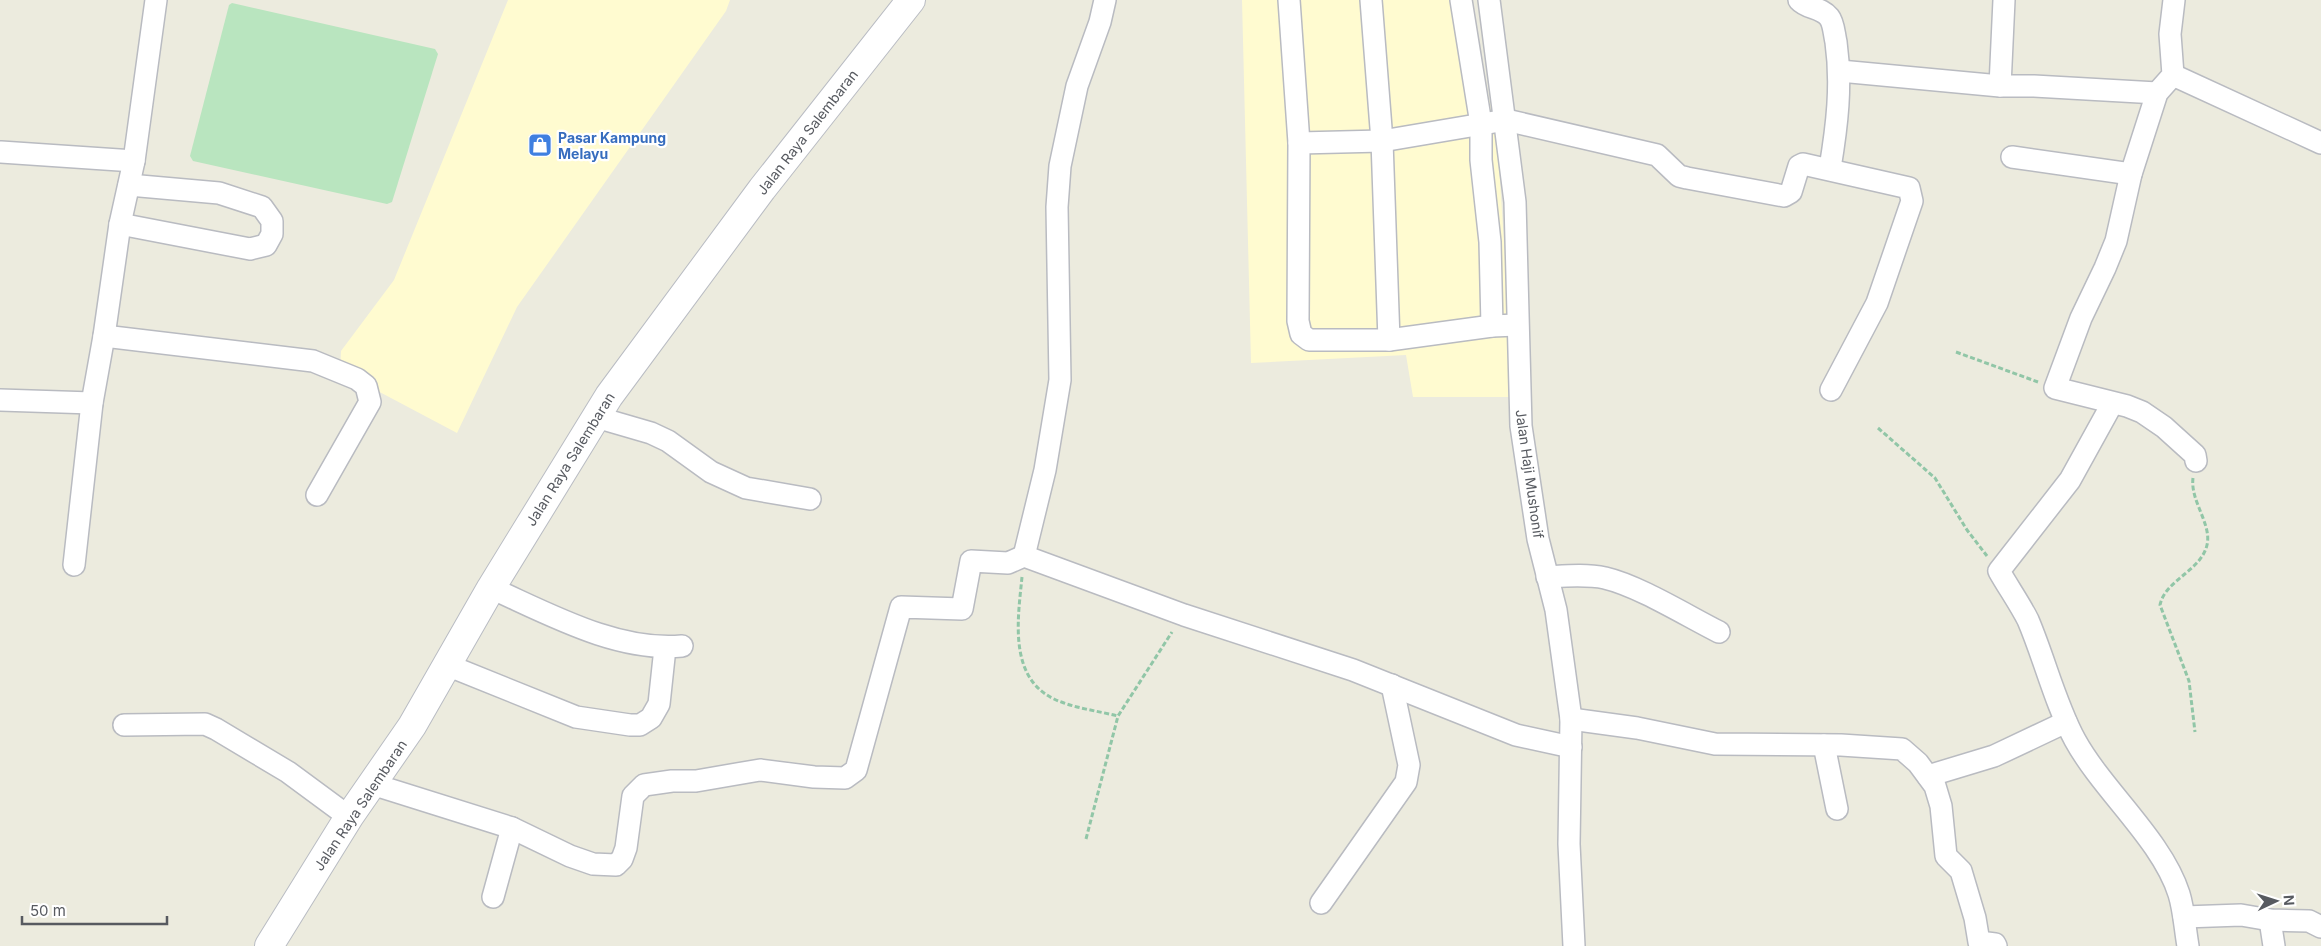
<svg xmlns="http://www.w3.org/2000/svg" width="2321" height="946" font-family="Inter,sans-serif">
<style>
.commercial{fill:#fffbd0}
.green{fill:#b9e5bf}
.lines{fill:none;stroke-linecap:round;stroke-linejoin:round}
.street-casing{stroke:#b9bbc1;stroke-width:24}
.secondary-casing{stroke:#b9bcc3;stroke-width:30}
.path{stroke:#91c6a7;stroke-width:3;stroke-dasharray:5 2.5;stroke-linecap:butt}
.street{stroke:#fff;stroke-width:21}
.secondary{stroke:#fff;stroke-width:28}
.labels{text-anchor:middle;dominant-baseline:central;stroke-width:4.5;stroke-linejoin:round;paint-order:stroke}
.street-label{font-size:14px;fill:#575a60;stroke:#fff}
.shop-label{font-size:14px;font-weight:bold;fill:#366cbe;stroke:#fff;text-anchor:start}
</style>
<rect width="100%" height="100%" fill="#ecebde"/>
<!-- commercial -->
<g class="commercial">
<path d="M508 0H730L726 11 517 307 457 433 340 371 341 351 394 280Z"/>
<path d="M1242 0H1468L1497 136 1507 288 1509 397H1413L1406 355 1251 363Z"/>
</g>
<!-- green -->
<path class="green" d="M232 3 435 49 438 54 392 202 387 204 193 161 190 156 229 5Z"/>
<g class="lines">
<!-- street casing -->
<g class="street-casing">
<g id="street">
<path d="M1289 0 1299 143 1298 321 1301 334 1309 340H1389L1492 326 1517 325"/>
<path d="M1371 0 1382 141 1389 340"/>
<path d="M1461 0 1481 124V160L1490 242 1492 326"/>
<path d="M1489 0 1515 202 1521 426 1538 539 1556 610 1571 719 1569 844 1574 946"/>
<path d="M1799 0C1807 9 1821 7 1829 17 1834 23 1834 34 1836 42 1842 85 1837 126 1830 168"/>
<path d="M2174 0 2170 34 2173 75 2157 93 2131 174 2116 241 2105 268 2081 318 2055 388 2127 406 2142 412 2164 427 2195 455 2196 461"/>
<path d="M1840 71 2000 86H2034L2157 93"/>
<path d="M2173 75 2321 143"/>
<path d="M2000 86 2004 0"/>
<path d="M1299 143 1382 141 1506 120 1657 155 1679 176 1687 178 1784 196 1791 192 1799 166 1803 164 1909 188 1912 201 1877 303 1831 390"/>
<path d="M1 152 134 161"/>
<path d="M2012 157 2131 174"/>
<path d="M120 224 250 249 266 245 272 234V221L262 207 219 193 129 185"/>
<path d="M104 336 313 361 357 379 366 386 370 402 317 495"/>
<path d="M0 400 92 403"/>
<path d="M2112 404 2070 480 1999 571C2008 587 2020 604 2028 620 2045 660 2055 703 2075 740 2103 791 2162 840 2179 894 2184 910 2185 929 2188 946"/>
<path d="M596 417 651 433 668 441 711 472 746 488 810 499"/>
<path d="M1024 556 1045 470 1060 380 1057 207 1060 166 1077 86 1100 22 1105 0"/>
<path d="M74 565 92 403 104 336 120 224 134 161 156 0"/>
<path d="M1547 577C1566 576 1586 574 1605 578 1639 586 1687 616 1719 632"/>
<path d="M491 588C549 614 617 652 682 646"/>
<path d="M447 665 576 717 630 725H640L651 718 659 704 665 648"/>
<path d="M1571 719 1637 728 1715 744 1841 745 1902 749 1918 763 1935 786 1941 806 1946 856 1961 871 1975 918 1979 942 1995 944 1996 946"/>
<path d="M124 725 205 724 216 729 288 772 349 817"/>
<path d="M1824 745 1837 809"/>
<path d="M1928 776 1994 756 2066 722"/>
<path d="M372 784 512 828 493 897"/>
<path d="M512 828 570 856 593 864 616 865 622 859 626 848 633 796 644 785 672 781H696L760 770 814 777 845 778 856 770 901 607 962 609 971 561 1008 563 1024 556 1184 615 1353 670 1516 735 1571 747"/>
<path d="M1321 903 1406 782 1409 765 1392 685"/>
<path d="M2184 917 2241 915 2270 920 2309 921 2321 927"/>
<path d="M2270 920 2274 946"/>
</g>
</g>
<!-- secondary casing -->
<g class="secondary-casing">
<path id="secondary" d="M269 946 349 817 412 726 491 588 609 396 762 189 911 0"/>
</g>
<!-- path -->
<g class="path">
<path d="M1956 352 2038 382"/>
<path d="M1878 428 1935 478 1967 530 1987 556"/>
<path d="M2193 478C2190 501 2212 524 2207 545 2201 571 2165 580 2160 605L2189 681 2195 732"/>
<path d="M1022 577C1018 618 1008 677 1054 699 1073 708 1098 711 1118 716"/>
<path d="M1086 839 1118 716 1172 632"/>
</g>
<!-- street -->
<use href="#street" class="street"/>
<!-- secondary -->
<use href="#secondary" class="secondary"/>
</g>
<!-- icons -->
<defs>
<g id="shop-square" transform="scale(1.25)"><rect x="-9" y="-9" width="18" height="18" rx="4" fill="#3f7fe0" stroke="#fff"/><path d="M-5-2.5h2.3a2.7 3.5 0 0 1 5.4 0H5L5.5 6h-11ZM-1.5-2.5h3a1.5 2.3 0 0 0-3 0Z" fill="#fff"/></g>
</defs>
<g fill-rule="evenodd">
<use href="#shop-square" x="540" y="145"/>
</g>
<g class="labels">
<!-- street labels -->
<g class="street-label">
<text transform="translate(807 132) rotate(-52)">Jalan Raya Salembaran</text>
<text transform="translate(570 459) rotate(-58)">Jalan Raya Salembaran</text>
<text transform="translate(1530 474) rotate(82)">Jalan Haji Mushonif</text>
<text transform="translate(360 805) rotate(-56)">Jalan Raya Salembaran</text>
</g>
<!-- shop labels -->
<g class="shop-label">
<text x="558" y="137">Pasar Kampung<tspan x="558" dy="16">Melayu</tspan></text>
</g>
</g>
<!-- north arrow -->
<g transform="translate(2276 901) rotate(86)" stroke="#ffffff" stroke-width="4" paint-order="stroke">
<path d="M0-4L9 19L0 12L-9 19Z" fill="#575a60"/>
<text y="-8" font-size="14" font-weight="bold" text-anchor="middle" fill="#575a60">N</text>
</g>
<!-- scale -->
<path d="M22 916v8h145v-8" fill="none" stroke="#575a60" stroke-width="2.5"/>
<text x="30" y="916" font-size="15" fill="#575a60" stroke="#ffffff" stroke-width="4" paint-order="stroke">50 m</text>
</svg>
